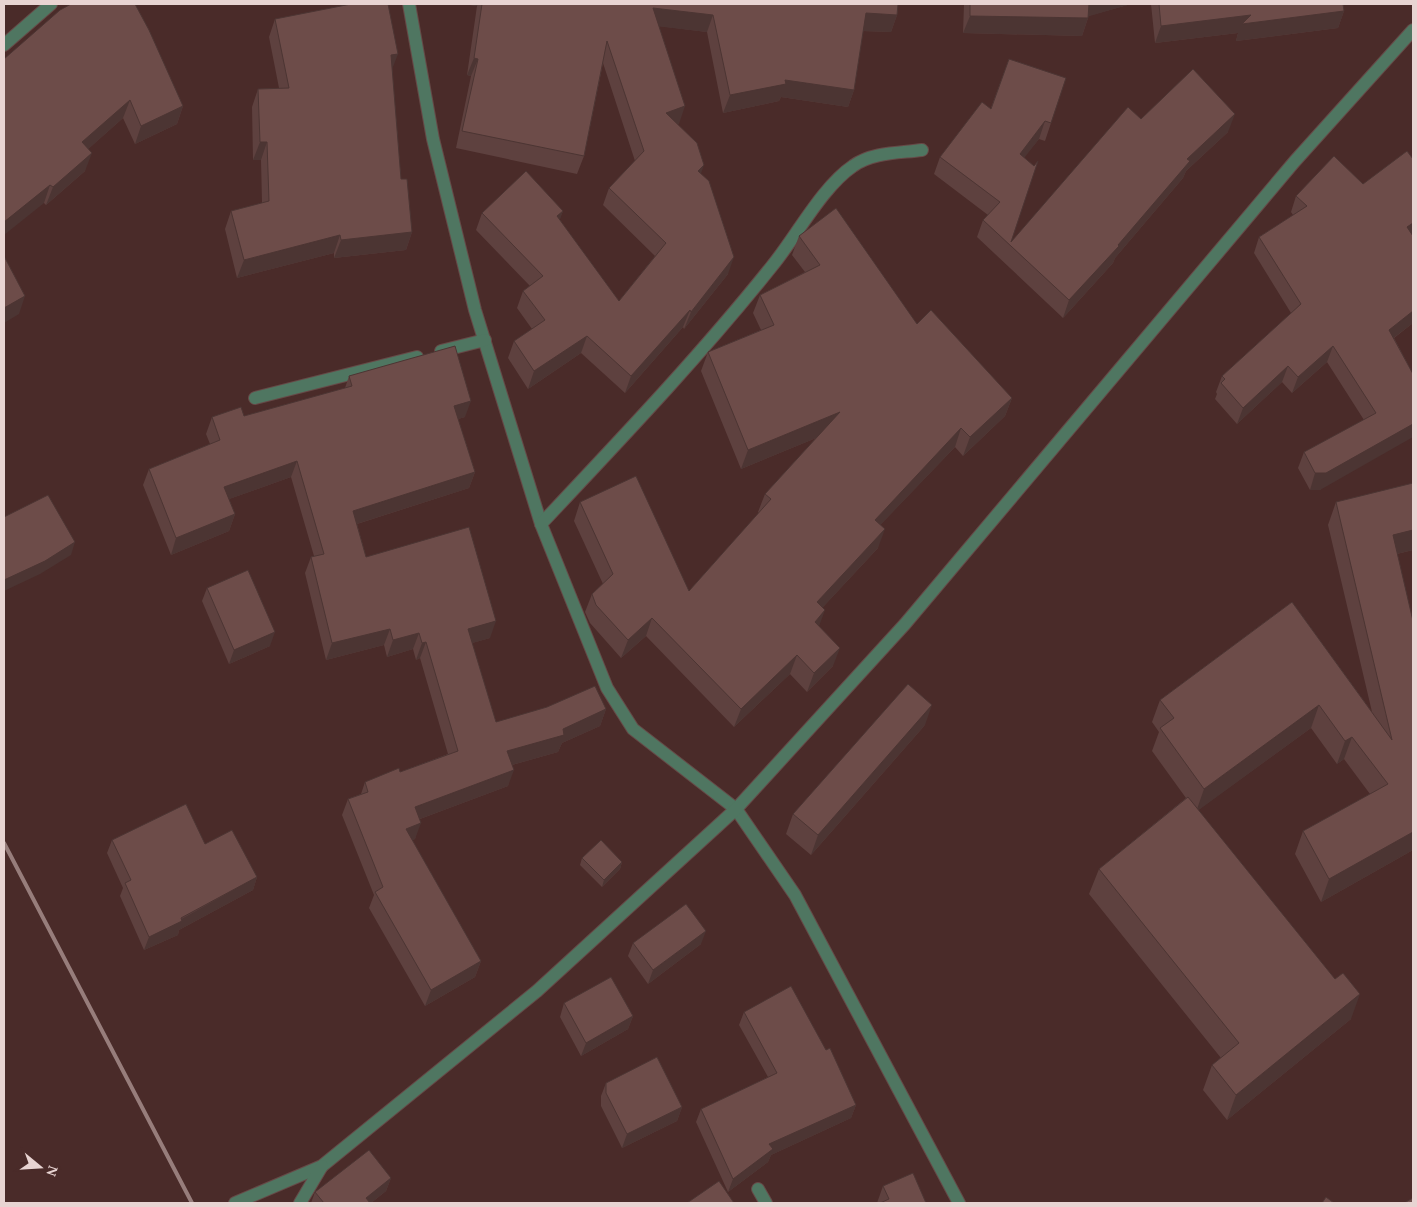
<svg xmlns="http://www.w3.org/2000/svg" width="1417" height="1207" font-family="'Times New Roman',serif">
<style>
.lines{fill:none;stroke-linecap:round;stroke-linejoin:round}
.minor-casing{stroke:#664947;stroke-width:14}
.minor{stroke:#4f7661;stroke-width:12}
.rail{stroke:#977d7b;stroke-width:4}
.wall{fill:#5e413f}
.shaded-wall{fill:#4c3533}
.building{fill:#6d4c49;stroke:#4c3533}
</style>
<rect width="100%" height="100%" fill="#4a2b29"/>
<g class="lines">
<!-- minor casing -->
<g class="minor-casing">
<g id="minor">
<path d="M409 4 433 139 475 310 541 524 607 688 633 729 736 809 795 895 959 1203"/>
<path d="M4 45 51 4"/>
<path d="M441 351 485 340"/>
<path d="M255 398 417 357"/>
<path d="M541 524C620 440 700 356 772 266 796 237 822 187 853 166 872 152 900 153 922 150"/>
<path d="M758 1189 766 1203"/>
<path d="M235 1203 322 1166 537 991 736 809 905 624 1295 161 1413 30"/>
<path d="M300 1203 322 1166"/>
</g>
</g>
<!-- minor -->
<use href="#minor" class="minor"/>
<!-- rail -->
<path class="rail" d="M4 843 192 1203"/>
</g>
<!-- wall -->
<g class="wall">
<path d="M463 4H898L897 15 891 32 863 31 854 90 848 107 781 97 779 101 723 113 707 32 659 26 679 124H677L701 174 728 274 684 329 683 327 625 393 581 353 528 389 508 358 514 341 532 329 517 308 523 291 530 286 476 230 482 213 563 211 559 220 619 301 655 256 603 205 609 188 635 161 603 63 584 156 577 174 456 148 471 76 467 75 477 6Z"/>
<path d="M964 4H1131L1088 16V18L1082 36 963 33Z"/>
<path d="M1151 4H1343L1344 11 1338 28 1236 41 1238 33 1155 43Z"/>
<path d="M275 19 392 69 401 179 412 232 406 250 334 258V253L237 278 225 229 231 211 262 203 261 160H253L252 107 258 89 279 88 269 37Z"/>
<path d="M4 59 183 106 177 124 135 144 123 118 88 149 85 171 46 205 44 203Z"/>
<path d="M1009 59 1051 123 1045 141 1039 139 1024 157 1011 242 1141 119 1228 132 1186 171 1183 178 1115 258 1113 263 1063 318 977 237 983 220 988 215 934 174 940 157 991 108Z"/>
<path d="M1296 196 1412 235 1413 323 1394 338 1413 374 1320 490H1310L1298 468 1304 452 1364 420 1327 362 1292 393 1282 382 1237 424 1215 399 1217 394 1216 392 1222 376 1291 313 1254 253 1259 237 1293 215 1291 212Z"/>
<path d="M799 236 917 324 1012 398 1005 416 963 456 955 447 880 525 878 548 822 608 819 626 833 666 807 692 790 674 734 727 646 636 621 658 590 623 585 612 592 594 603 584 574 521 580 502 689 591 759 513 758 512 765 494 816 438 741 469 701 371 708 352 761 330 753 313 760 295 805 272 792 255Z"/>
<path d="M349 376 465 417 458 419 475 472 469 488 357 524 366 557 490 638 472 643 496 722 606 709 600 726 562 743 558 752 512 765 508 786 420 819 415 839 412 840 481 961 475 977 425 1006 369 908 374 895 342 815 348 799 361 794 365 782 400 772 448 754 420 658 416 660 413 649 387 657 384 645 326 660 305 573 311 557 314 556 291 477 229 499 235 514 229 531 171 555 143 485 149 469 210 444 206 434 212 417 244 416 345 388Z"/>
<path d="M1336 502 1413 550 1397 554 1413 850 1321 902 1295 854 1303 831 1370 794 1344 759 1337 764 1311 728 1198 810 1351 1019 1227 1120 1203 1090 1212 1065 1221 1058 1089 894 1099 869 1186 798 1152 751 1159 732 1152 722 1160 700 1292 602 1372 712 1328 525Z"/>
<path d="M207 588 270 646 229 664 202 601Z"/>
<path d="M925 725 811 855 786 834 793 814Z"/>
<path d="M112 840 205 844 257 877 253 890 179 930 178 935 144 950 120 896 123 888 107 853Z"/>
<path d="M582 858 622 862 620 869 602 887 580 865Z"/>
<path d="M633 943 701 944 648 984 628 956Z"/>
<path d="M564 1003 633 1016 628 1029 581 1056 560 1017Z"/>
<path d="M744 1012 856 1105 851 1118 771 1155 768 1162 728 1192 696 1122 701 1109 768 1077 739 1025Z"/>
<path d="M606 1083 682 1107 677 1121 622 1148 601 1106V1096Z"/>
<path d="M391 1178 386 1191 371 1203H311L315 1192Z"/>
<path d="M883 1186 926 1203H877Z"/>
</g>
<!-- shaded-wall -->
<g class="shaded-wall">
<path d="M463 4H478L477 6Z"/>
<path d="M1088 4H1131L1083 18Z"/>
<path d="M653 8 713 15 707 32 647 25Z"/>
<path d="M1344 11 1338 28 1236 41 1238 33 1155 43 1161 26 1251 15Z"/>
<path d="M866 13 897 15 891 32 860 31Z"/>
<path d="M970 16 1088 18 1082 36 963 33Z"/>
<path d="M398 54 391 72V55Z"/>
<path d="M474 58 478 59 471 76 467 75Z"/>
<path d="M785 80 854 90 848 107 781 97 779 101 723 113 730 95Z"/>
<path d="M130 100 123 118 76 160 82 142Z"/>
<path d="M183 106 177 124 135 144 141 126Z"/>
<path d="M685 106 679 124 659 130 666 113Z"/>
<path d="M1235 114 1228 132 1186 171 1183 178 1115 258 1113 263 1063 318 1069 300 1118 245 1187 159Z"/>
<path d="M1045 121 1039 139 1014 171 1020 154Z"/>
<path d="M260 142H267L261 160H253Z"/>
<path d="M92 153 85 171 46 205 53 187Z"/>
<path d="M704 165 698 182V171Z"/>
<path d="M50 185 44 203 4 235V222Z"/>
<path d="M563 211 557 228V216Z"/>
<path d="M1413 223V234L1401 244 1407 227Z"/>
<path d="M412 232 406 250 334 258 341 240Z"/>
<path d="M340 235 334 253 237 278 244 260Z"/>
<path d="M734 257 728 274 684 329 691 312Z"/>
<path d="M25 296 19 314 4 323V308Z"/>
<path d="M690 310 683 327 625 393 631 376Z"/>
<path d="M1413 311V323L1383 346 1389 330Z"/>
<path d="M587 336 581 353 528 389 534 371Z"/>
<path d="M1333 346 1327 362 1292 393 1298 377Z"/>
<path d="M1288 366 1282 382 1237 424 1243 408Z"/>
<path d="M1012 398 1005 416 963 456 970 437Z"/>
<path d="M471 401 465 417 448 422 454 406Z"/>
<path d="M840 412 833 431 741 469 748 450Z"/>
<path d="M1413 424V437L1320 490H1310L1315 473Z"/>
<path d="M961 428 955 447 868 538 875 520Z"/>
<path d="M297 461 291 477 218 503 224 487Z"/>
<path d="M475 472 469 488 347 527 353 511Z"/>
<path d="M235 514 229 531 171 555 176 538Z"/>
<path d="M885 529 878 548 810 621 817 602Z"/>
<path d="M1413 530V550L1384 557 1393 535Z"/>
<path d="M75 542 71 555 40 574 4 591V580Z"/>
<path d="M825 610 818 629 815 622Z"/>
<path d="M652 618 646 636 621 658 628 640Z"/>
<path d="M496 621 490 638 462 646 468 629Z"/>
<path d="M390 629 384 645 326 660 332 643Z"/>
<path d="M275 632 270 646 229 664 234 650Z"/>
<path d="M419 633 413 649 387 657 393 640Z"/>
<path d="M426 642 420 658 416 660 422 643Z"/>
<path d="M840 648 833 666 807 692 814 673Z"/>
<path d="M797 655 790 674 734 727 741 709Z"/>
<path d="M932 705 925 725 811 855 818 835Z"/>
<path d="M1319 705 1311 728 1196 812 1204 789Z"/>
<path d="M606 709 600 726 562 743 558 752 501 768 507 751 563 729Z"/>
<path d="M1352 737 1344 759 1337 764 1345 741Z"/>
<path d="M514 770 508 786 409 823 415 807Z"/>
<path d="M421 823 415 839 400 845 406 829Z"/>
<path d="M1413 832V850L1321 902 1329 879Z"/>
<path d="M622 862 620 869 602 887 604 880Z"/>
<path d="M257 877 253 890 179 930 178 935 144 950 149 937Z"/>
<path d="M706 931 701 944 648 984 653 970Z"/>
<path d="M481 961 475 977 425 1006 431 990Z"/>
<path d="M1360 994 1351 1019 1227 1120 1236 1095Z"/>
<path d="M633 1016 628 1029 581 1056 586 1043Z"/>
<path d="M856 1105 851 1118 771 1155 768 1162 728 1192 733 1179 769 1144Z"/>
<path d="M682 1107 677 1121 622 1148 627 1134Z"/>
<path d="M391 1178 386 1191 371 1203H364L366 1198Z"/>
</g>
<!-- building -->
<g class="building">
<path d="M71 4H135L149 30 183 106 141 126 130 100 82 142 92 153 53 187 50 185 4 222V59L60 10Z"/>
<path d="M351 4H388L398 54 391 55 401 179H407L412 232 341 240 340 235 244 260 231 211 269 201 267 142H260L258 89 289 88 275 19Z"/>
<path d="M482 4H898L897 15 866 13 854 90 785 80 786 84 730 95 713 15 653 8 685 106 666 113 697 143 704 165 698 171 709 181 734 257 691 312 690 310 631 376 587 336 534 371 514 341 545 320 523 291 543 276 482 213 526 171 563 211 557 216 619 301 666 243 609 188 644 151 607 41 584 156 462 131 478 59 474 58Z"/>
<path d="M970 4H1089L1088 18 970 16Z"/>
<path d="M1159 4H1343L1344 11 1242 24 1251 15 1161 26Z"/>
<path d="M1009 59 1066 78 1051 123 1045 121 1020 154 1034 166 1038 161 1011 242 1128 107 1141 119 1193 69 1235 114 1187 159 1190 161 1118 245 1119 246 1069 300 983 220 1000 202 940 157 982 102 991 109Z"/>
<path d="M1407 151 1413 159V223L1407 227 1413 236V311L1389 330 1413 374V424L1326 473H1315L1304 452 1376 413 1333 346 1298 377 1288 366 1243 408 1221 383 1225 379 1222 376 1301 304 1259 237 1307 206 1296 196 1334 156 1363 184Z"/>
<path d="M836 208 917 324 931 310 1012 398 970 437 961 428 875 520 885 529 817 602 825 610 815 622 840 648 814 673 797 655 741 709 652 618 628 640 596 605 592 594 613 574 580 502 636 476 689 591 771 499 765 494 840 412 748 450 708 352 774 325 760 295 820 265 799 236Z"/>
<path d="M4 256 25 296 4 308Z"/>
<path d="M455 346 471 401 454 406 475 472 353 511 366 557 469 527 496 621 468 629 496 722 547 707 595 686 606 709 563 729 564 735 507 751 514 770 415 807 421 823 406 829 481 961 431 990 375 892 383 887 348 799 368 792 365 782 399 768 400 772 458 751 426 642 422 643 419 633 393 640 390 629 332 643 311 557 324 554 297 461 224 487 235 514 176 538 149 469 220 440 212 417 241 407 244 416 352 386 349 376Z"/>
<path d="M1413 483V530L1393 535 1413 621V832L1329 879 1303 831 1388 784 1352 737 1345 741 1319 705 1204 789 1160 728 1174 718 1160 700 1292 602 1392 740 1336 502Z"/>
<path d="M48 495 75 542 45 561 4 580V517Z"/>
<path d="M248 570 275 632 234 650 207 588Z"/>
<path d="M908 684 932 705 818 835 793 814Z"/>
<path d="M1188 797 1335 979 1343 973 1360 994 1236 1095 1212 1065 1239 1043 1099 869Z"/>
<path d="M186 804 205 844 232 830 257 877 181 918 182 921 149 937 125 883 131 880 112 840Z"/>
<path d="M601 840 622 862 604 880 582 858Z"/>
<path d="M686 904 706 931 653 970 633 943Z"/>
<path d="M611 977 633 1016 586 1043 564 1003Z"/>
<path d="M791 986 826 1050 830 1048 856 1105 769 1144 773 1149 733 1179 701 1109 777 1073 744 1012Z"/>
<path d="M657 1057 682 1107 627 1134 606 1093V1083Z"/>
<path d="M369 1150 391 1178 366 1198 370 1203H324L315 1192Z"/>
<path d="M913 1173 926 1203H880L889 1199 883 1186Z"/>
<path d="M719 1181 734 1203H687Z"/>
<path d="M1326 1197 1334 1203H1322Z"/>
<path d="M1413 1198V1203H1404Z"/>
</g>
<!-- border -->
<rect width="1417" height="1207" fill="none" stroke="#e8d4d2" stroke-width="10"/>
<!-- north arrow -->
<g transform="translate(40 1167) rotate(108)" stroke="#4a2b29" stroke-width="4" paint-order="stroke">
<path d="M0-4L9 19L0 12L-9 19Z" fill="#e8d4d2"/>
<text y="-8" font-size="14" font-weight="bold" text-anchor="middle" fill="#e8d4d2">N</text>
</g>
</svg>
